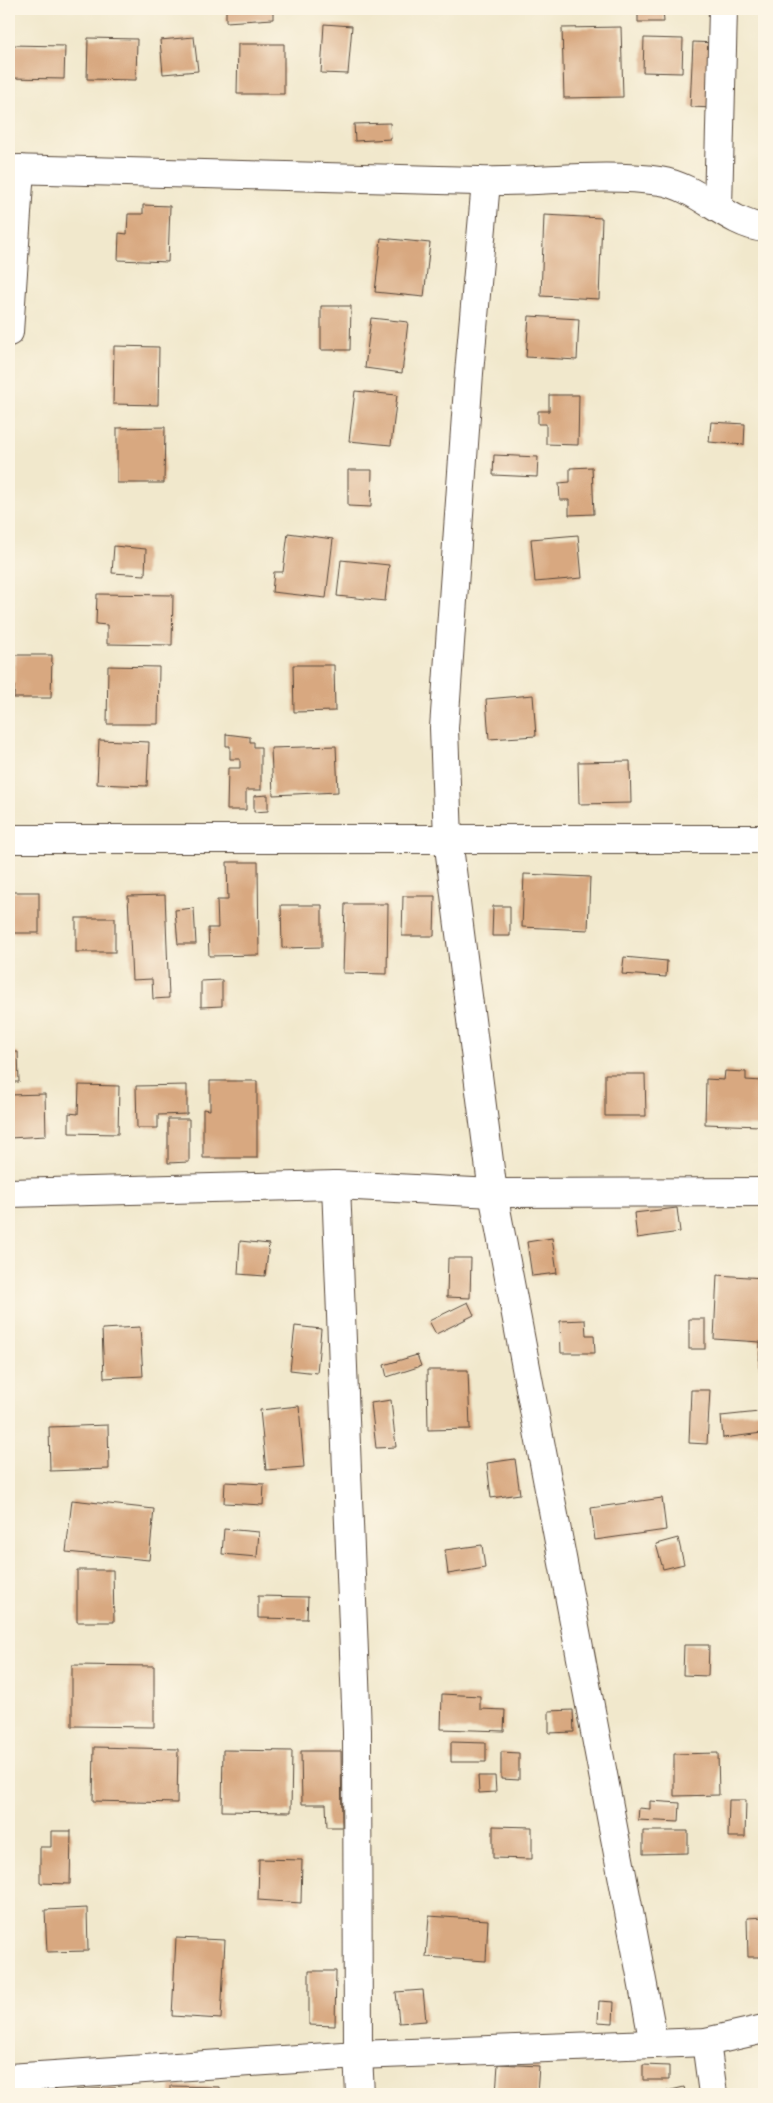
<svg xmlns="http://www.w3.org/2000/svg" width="773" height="2103" font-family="'Balsamiq Sans',sans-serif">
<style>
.building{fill:#d8a880}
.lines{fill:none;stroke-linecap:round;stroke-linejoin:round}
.street-casing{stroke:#564638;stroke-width:30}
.street{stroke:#fff;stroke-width:28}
</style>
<rect width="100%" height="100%" fill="#fcf5e5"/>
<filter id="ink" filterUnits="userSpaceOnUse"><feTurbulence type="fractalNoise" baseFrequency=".02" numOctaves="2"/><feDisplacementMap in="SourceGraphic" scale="10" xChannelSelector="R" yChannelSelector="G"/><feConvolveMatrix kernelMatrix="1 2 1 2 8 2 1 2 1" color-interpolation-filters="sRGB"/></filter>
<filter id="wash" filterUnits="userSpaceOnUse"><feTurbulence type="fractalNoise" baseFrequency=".0096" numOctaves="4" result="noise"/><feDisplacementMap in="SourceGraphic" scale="20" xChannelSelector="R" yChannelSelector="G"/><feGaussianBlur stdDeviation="1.12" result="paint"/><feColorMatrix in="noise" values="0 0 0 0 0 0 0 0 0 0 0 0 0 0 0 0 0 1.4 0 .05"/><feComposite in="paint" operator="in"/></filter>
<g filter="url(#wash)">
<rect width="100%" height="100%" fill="#f1e8cc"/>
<g id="blocks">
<!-- building -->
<g class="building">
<path d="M226 9H273V19L226 22Z"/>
<path d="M360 9H385V12L360 11Z"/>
<path d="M638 9H663L664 22H638Z"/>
<path d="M324 24 352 26 348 74 321 73Z"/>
<path d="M621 27 623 97 564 98 562 28Z"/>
<path d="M194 37 198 71 163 74 160 40Z"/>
<path d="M88 38 137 39 136 80 87 79Z"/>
<path d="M644 38 683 39 682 73 643 72Z"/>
<path d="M693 42 717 43 714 108 690 107Z"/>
<path d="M238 44H284V94H237Z"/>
<path d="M9 45 65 46 64 79 9 78Z"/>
<path d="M390 123 391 139 355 141 354 124Z"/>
<path d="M143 205 170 206 168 262 118 260 119 233 127 234 128 214H143Z"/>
<path d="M544 215 602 218 599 299 541 296Z"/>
<path d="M381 238 430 243 424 297 375 292Z"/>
<path d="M321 306H351L350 350H321Z"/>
<path d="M529 316 579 319 577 360 526 357Z"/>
<path d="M371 318 408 322 402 373 365 368Z"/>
<path d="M114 346 159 347 158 405 113 404Z"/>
<path d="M355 391 397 395 391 445 349 441Z"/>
<path d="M549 395H579L578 445 546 444V424H538V411H549Z"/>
<path d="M711 422 745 424 744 445 709 442Z"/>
<path d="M165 427 164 483H117V428Z"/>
<path d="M494 455 538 457 537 477 493 475Z"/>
<path d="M592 467 594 514 569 515V500H560L559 483 570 482V468Z"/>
<path d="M348 470H372L371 507 348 506Z"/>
<path d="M288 533 333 539 326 598 272 592 274 572H283Z"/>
<path d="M578 535 582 578 535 582 531 539Z"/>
<path d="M114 546 146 549 145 575 112 573Z"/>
<path d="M341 560 389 565 385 601 337 596Z"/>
<path d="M97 594 173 595 172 645 107 644V625L96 624Z"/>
<path d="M15 655H52L51 698H14Z"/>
<path d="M293 665H334L335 711 294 712Z"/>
<path d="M108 666 159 667 158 724H107Z"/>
<path d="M533 695 536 736 489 739 486 699Z"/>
<path d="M226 734 250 737V742H254V747H261V790H246V810H227L228 768H240V759H230V746H226Z"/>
<path d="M99 740 149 742 147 786 97 784Z"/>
<path d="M336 746 338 792 273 795 271 748Z"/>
<path d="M630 761 631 803 579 804 578 762Z"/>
<path d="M268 795V811L254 812V796Z"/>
<path d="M227 862H258L259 955 209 956 208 928H218L217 900H228Z"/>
<path d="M524 874 590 877 588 930 522 927Z"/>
<rect x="9" y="892" width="30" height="41"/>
<path d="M165 895 169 998 153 999 152 979 132 980 128 896Z"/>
<path d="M403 896H435L434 936H402Z"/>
<path d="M345 904H388L387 974 343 973Z"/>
<path d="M281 905H322V947L282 948Z"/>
<path d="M493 906H510V936H492Z"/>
<path d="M194 908 196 944H178L175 910Z"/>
<rect x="76" y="918" width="39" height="34"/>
<path d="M624 957 667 961 666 977 622 974Z"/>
<path d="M222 980V1006L201 1007V981Z"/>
<path d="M9 1052H18L19 1082H9Z"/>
<path d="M725 1071 746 1072V1080L762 1081 760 1126 705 1124 706 1079 724 1080Z"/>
<path d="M605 1074H645L646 1116H605Z"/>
<path d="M210 1081H257V1158H203V1109L210 1110Z"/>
<path d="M79 1085 119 1086 118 1134 69 1133V1113L78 1114Z"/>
<path d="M187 1085V1114L158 1115V1128H137L136 1086Z"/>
<path d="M45 1094 46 1136 9 1138V1095Z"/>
<path d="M168 1119H189V1162L168 1163Z"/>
<path d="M677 1208 680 1232 637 1238 634 1213Z"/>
<path d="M552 1238 557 1273 532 1276 527 1242Z"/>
<path d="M240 1241 269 1244 265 1276 238 1274Z"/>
<path d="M448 1258H471L470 1298 447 1297Z"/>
<path d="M717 1275 764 1278V1369L759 1368 760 1342 714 1339Z"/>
<path d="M468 1302 474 1315 436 1334 429 1321Z"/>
<rect x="689" y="1319" width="16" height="30"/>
<path d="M585 1320 586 1335H594L595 1353H561L560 1321Z"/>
<path d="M295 1326 321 1329 317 1373 290 1370Z"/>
<path d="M140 1327 143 1376 104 1378 102 1329Z"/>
<path d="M417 1355 421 1366 387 1377 384 1365Z"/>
<path d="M427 1370H468L470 1429 428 1430Z"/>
<path d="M691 1390H710L707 1444 689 1443Z"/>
<path d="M391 1400 396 1447 376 1448 371 1403Z"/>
<path d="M299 1406 304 1467 266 1470 260 1410Z"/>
<path d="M759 1412 762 1433 723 1438 721 1416Z"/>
<path d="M108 1425 109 1469 50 1471 49 1427Z"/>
<path d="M515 1459 520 1494 491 1498 487 1463Z"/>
<path d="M225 1482 264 1484 263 1505 224 1503Z"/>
<path d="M662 1498 666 1530 595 1540 591 1508Z"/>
<path d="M72 1500 154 1509 149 1560 66 1552Z"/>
<path d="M224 1529 259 1532 257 1557 222 1554Z"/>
<path d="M678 1538 684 1564 663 1569 656 1544Z"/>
<path d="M482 1545 485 1568 448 1574 445 1550Z"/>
<path d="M77 1570H113L114 1622H77Z"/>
<path d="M258 1596 308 1597 307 1619 258 1618Z"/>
<path d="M684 1645H709L708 1676 683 1675Z"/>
<path d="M72 1665 154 1666V1727L72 1726Z"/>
<path d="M442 1694 480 1696V1709L505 1710 504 1731 441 1729Z"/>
<path d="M573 1710 574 1732 549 1733V1711Z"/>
<path d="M451 1742 486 1743V1762H451Z"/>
<path d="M94 1747 178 1749 177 1803 93 1801Z"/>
<path d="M223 1750 292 1751 291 1812 222 1811Z"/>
<path d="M301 1751H341L342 1827H327L326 1804H302Z"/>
<path d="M501 1752 519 1753V1780L501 1779Z"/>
<path d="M718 1753 719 1795 674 1796V1754Z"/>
<path d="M478 1776H495L496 1792 479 1793Z"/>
<path d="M729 1800H746L745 1837H728Z"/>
<path d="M650 1801 680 1803 679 1822 638 1820 639 1808 650 1809Z"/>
<path d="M493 1826 532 1827V1859L493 1858Z"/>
<path d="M51 1831H71L70 1884 40 1883V1847H51Z"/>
<path d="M643 1831H688V1853L643 1854Z"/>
<path d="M259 1859 302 1860 301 1903 258 1900Z"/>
<path d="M87 1908 88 1951 47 1952 45 1910Z"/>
<path d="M429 1916 488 1920 486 1961 426 1957Z"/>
<path d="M764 1917V1957H748L747 1918Z"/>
<path d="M176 1938 225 1940 221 2019 172 2016Z"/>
<path d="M309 1971H336L335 2026 309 2025Z"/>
<path d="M423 1990 426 2021 399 2023 396 1992Z"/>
<path d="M599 2001 614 2002 613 2023 598 2022Z"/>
<path d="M498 2064 539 2066 537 2094H496Z"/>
<path d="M643 2065 669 2066V2080H643Z"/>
<path d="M170 2086 220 2087V2094H170Z"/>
<path d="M684 2087 686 2094H664L663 2092Z"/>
<path d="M116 2088 117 2094H76V2090Z"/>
<rect x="10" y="2091" width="28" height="3"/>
</g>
</g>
</g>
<g filter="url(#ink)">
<use href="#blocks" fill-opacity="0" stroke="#564638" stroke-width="1"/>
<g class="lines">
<!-- street casing -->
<g class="street-casing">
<g id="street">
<path d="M9 169C165 172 322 177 479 181 539 183 600 172 660 181 699 187 726 223 764 228"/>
<path d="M486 182 469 373 444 728 448 839 493 1193 654 2044"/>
<path d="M718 207 723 9"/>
<path d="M9 332 20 169"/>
<path d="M9 839H764"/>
<path d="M336 1185 357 1731 358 2055 360 2094"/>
<path d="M9 1193 336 1185 493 1193 764 1192"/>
<path d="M706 2042 713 2094"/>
<path d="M9 2078 358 2055 706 2042 764 2029"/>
</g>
</g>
<!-- street -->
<use href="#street" class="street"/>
</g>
</g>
<!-- margin -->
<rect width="773" height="2103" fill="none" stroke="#fcf5e5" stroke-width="30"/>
</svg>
